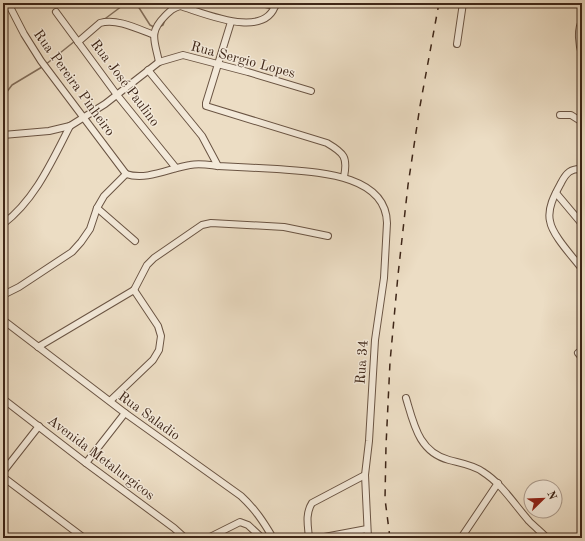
<svg xmlns="http://www.w3.org/2000/svg" width="585" height="541" font-family="'Old Standard TT',serif">
<style>
.lines{fill:none;stroke-linecap:round;stroke-linejoin:round}
.stream{stroke:#836f5c;stroke-width:1.5}
.minor-casing{stroke:#6a5443;stroke-width:8}
.minor{stroke:#f3e9d9;stroke-width:6}
.rail{stroke:#3e2618;stroke-width:1.5;stroke-dasharray:7 7;stroke-linecap:butt}
.labels{text-anchor:middle;dominant-baseline:central;stroke-width:3;stroke-linejoin:round;paint-order:stroke}
.street-label{font-size:14px;fill:#3e2618;stroke:#f3e9d9}
</style>
<rect width="100%" height="100%" fill="#ecddc4"/>
<filter id="stains"><feTurbulence type="fractalNoise" baseFrequency=".005" numOctaves="4"/><feColorMatrix values="0 0 0 0 .2 0 0 0 0 .09 0 0 0 0 .02 0 0 0 .5 -.17"/></filter>
<radialGradient id="worn" r=".72"><stop offset=".6" stop-color="#630" stop-opacity="0"/><stop offset="1" stop-color="#630" stop-opacity=".3"/></radialGradient>
<g class="lines">
<!-- stream -->
<g class="stream">
<path d="M136 3 150 25 154 27"/>
<path d="M102 21 126 3"/>
<path d="M161 26 163 25 165 20"/>
<path d="M45 65 75 41"/>
<path d="M3 97 12 85 42 67"/>
</g>
<!-- minor casing -->
<g class="minor-casing">
<g id="minor">
<path d="M8 3 24 34 41 61 126 174"/>
<path d="M261 3 275 6"/>
<path d="M56 12 117 95 176 168"/>
<path d="M582 21C577 30 579 45 582 55"/>
<path d="M231 22 206 103V106L327 143C344 153 348 157 344 177"/>
<path d="M78 42 100 23C117 18 138 29 154 35"/>
<path d="M457 44 463 3"/>
<path d="M159 62C155 41 148 33 165 16 170 11 173 8 180 6 204 13 266 41 276 3"/>
<path d="M148 70 202 136 218 166"/>
<path d="M560 115H571L582 122"/>
<path d="M3 135 49 131 70 126 105 104 159 62 183 55 248 72 311 91"/>
<path d="M582 169C571 168 566 173 561 183 555 194 547 208 550 221 552 235 573 257 582 269"/>
<path d="M126 174C147 181 170 168 190 165 200 163 209 165 218 166 238 167 257 168 277 169 313 172 386 173 387 223L384 278 375 340 369 441 365 475 312 503C305 514 308 526 309 538"/>
<path d="M556 193 582 224"/>
<path d="M97 208 135 241"/>
<path d="M3 224C35 200 52 161 70 126"/>
<path d="M134 290 147 265 154 258 202 225 211 223 284 227 328 236"/>
<path d="M3 295 19 287 72 252 81 242 90 229 97 208 104 196 126 174"/>
<path d="M3 320 125 413 241 496C255 509 263 521 273 538"/>
<path d="M38 347 134 290"/>
<path d="M582 350 578 353 582 358"/>
<path d="M406 398C414 425 419 452 449 460 460 463 474 465 483 472 502 484 514 504 529 521 535 527 541 532 547 538"/>
<path d="M3 399 86 463 174 528 185 538"/>
<path d="M110 401 153 360 159 350 161 336 158 326 134 290"/>
<path d="M86 463 125 413"/>
<path d="M3 472 39 426"/>
<path d="M365 475 368 538"/>
<path d="M3 477 84 538"/>
<path d="M208 538 240 522 248 525 262 538"/>
<path d="M319 538 367 529"/>
<path d="M461 538 498 483"/>
</g>
</g>
<!-- minor -->
<use href="#minor" class="minor"/>
<!-- rail -->
<path class="rail" d="M390 538 385 499 386 446 390 362 398 275 408 185 420 106 439 3"/>
</g>
<g class="labels">
<!-- street labels -->
<g class="street-label">
<text transform="translate(243 60) rotate(15)">Rua Sergio Lopes</text>
<text transform="translate(74 83) rotate(54)">Rua Pereira Pinheiro</text>
<text transform="translate(125 83) rotate(53)">Rua José Paulino</text>
<text transform="translate(362 362) rotate(-86)">Rua 34</text>
<text transform="translate(149 416) rotate(36)">Rua Saladio</text>
<text transform="translate(101 458) rotate(37)">Avenida Metalurgicos</text>
</g>
</g>
<!-- margin -->
<rect width="585" height="541" fill="none" stroke="#ecddc4" stroke-width="16"/>
<rect x="4" y="4" width="577" height="533" fill="none" stroke="#3e2618" stroke-width="2"/>
<rect x="8" y="8" width="569" height="525" fill="none" stroke="#3e2618"/>
<!-- north arrow -->
<g transform="translate(543 499) rotate(67)"><circle r="19" fill="#f3e9d9" stroke="#ab9b8c"/>
<path d="M0-3L7 15L0 10L-7 15Z" fill="#8f2418"/>
<text y="-6" font-size="11" font-weight="bold" text-anchor="middle" fill="#3e2618">N</text>
</g>
<rect width="100%" height="100%" filter="url(#stains)"/>
<rect width="100%" height="100%" fill="url(#worn)"/>
</svg>
